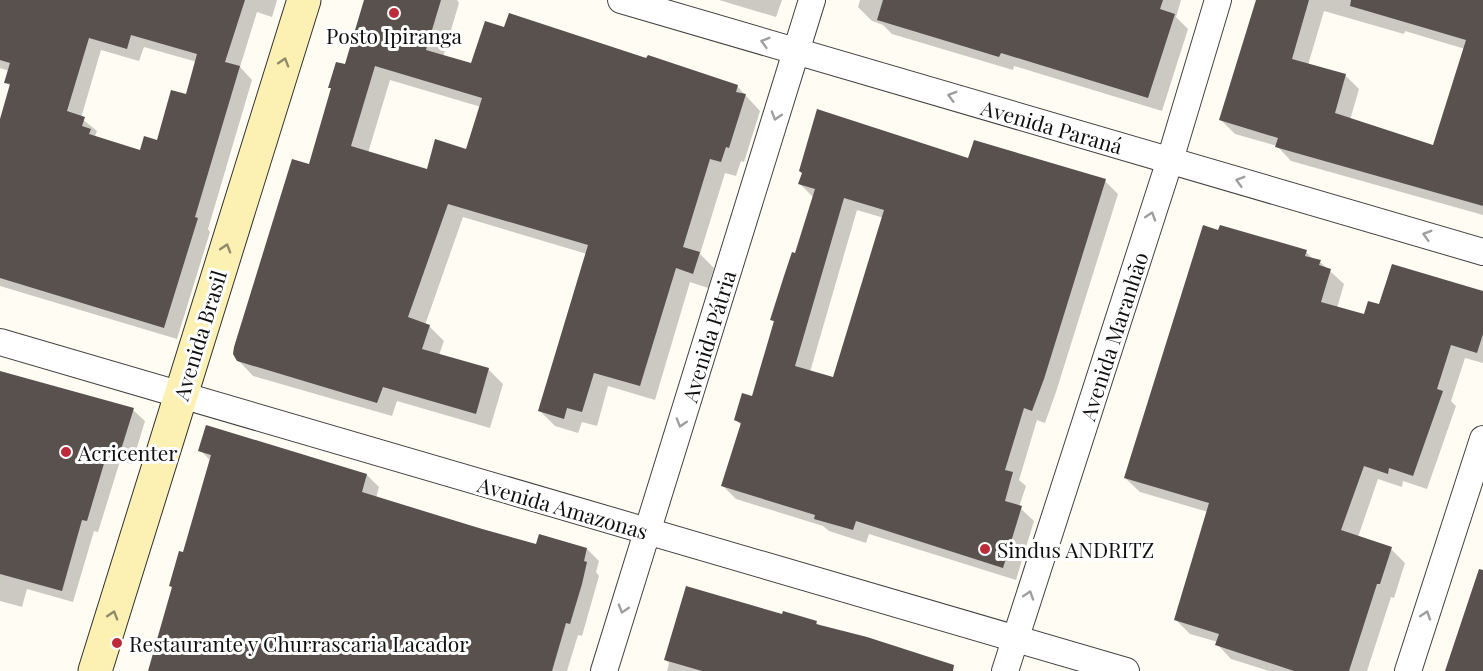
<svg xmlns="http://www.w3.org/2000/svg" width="1483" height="671" font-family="'Playfair Display',serif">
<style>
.shadow{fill:#0003;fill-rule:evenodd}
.building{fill:#59514d;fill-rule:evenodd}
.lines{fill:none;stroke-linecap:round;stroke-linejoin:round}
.minor-casing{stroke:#434343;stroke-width:28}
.secondary-casing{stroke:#323232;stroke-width:35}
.minor{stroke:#fff;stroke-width:26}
.secondary{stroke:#fcf0b2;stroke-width:33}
.oneway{stroke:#9f9f9f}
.oneway2{stroke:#928b69}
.poi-dot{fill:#bd2b3a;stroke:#fff;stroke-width:2}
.labels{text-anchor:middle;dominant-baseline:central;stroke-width:6;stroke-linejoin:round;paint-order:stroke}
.poi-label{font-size:21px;fill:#101010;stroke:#fff;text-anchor:start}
.street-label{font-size:21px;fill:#101010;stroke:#fff}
</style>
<rect width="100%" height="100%" fill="#fffcf4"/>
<!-- shadow -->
<g class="shadow">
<path d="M0 0H277L272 17 257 12 240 67 252 80 208 229 210 232 177 339 0 286V124L11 87 6 82 9 71 0 68ZM144 47 197 62 187 96 158 142 141 152 98 138 95 136 97 131 81 118 101 50 139 61Z"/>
<path d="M366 0H457L459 3 443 57 472 65 505 29 647 60 737 86 760 111 744 162 741 161 736 176 725 173 700 254 714 268 708 288 690 282 655 400 608 386 597 426 582 422 578 433 555 426 540 411 587 254 463 217 425 325 429 326 444 341 439 355 488 369 503 384 490 428 397 401 392 416 253 376 238 360 310 166 332 90 330 87 346 66ZM390 80 481 107 467 150 428 170 368 153Z"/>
<path d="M719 0H782L776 17Z"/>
<path d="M860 0H1181L1176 17 1188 29 1162 111 1014 66 1013 70 892 34 883 25 872 21 858 7Z"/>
<path d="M1258 0H1483V215L1291 161 1277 146 1235 134 1221 120ZM1324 11 1404 34 1405 31 1465 49 1434 147 1350 120 1359 89 1345 75 1308 65Z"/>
<path d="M969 160 1105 181 1118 194 1056 392 1045 423 1037 420 1019 480 1026 486 1019 507 1034 521 1016 580 869 534 866 543 829 531 823 526 736 499 723 486 742 426 736 420 753 398 775 323 772 320 796 254 814 198 800 184ZM857 210 884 218 834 379 810 372Z"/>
<path d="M1306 252 1314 260 1320 262 1344 284 1337 308 1365 316 1380 306 1483 292V363L1465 358 1451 401 1456 406 1427 489 1403 481 1402 487 1378 479 1358 537 1391 549 1405 563 1394 598 1391 597 1367 671H1269L1231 659 1217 644 1218 642 1190 634 1176 620 1208 512 1140 492 1125 478Z"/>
<path d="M0 395 133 410 145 421 132 464 120 461 98 532 94 531 73 602 27 589 22 607 0 601Z"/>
<path d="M200 450 367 475 379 487 376 498 537 545 587 549 599 561 596 572 599 576 582 636 578 635 567 671H149L211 461Z"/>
<path d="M783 616 816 622 821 627 954 671H667L669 663 666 660Z"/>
</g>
<!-- building -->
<g class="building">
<path d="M0 0H245L225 62 240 66 195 217 198 218 164 328 0 278V119L10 84 4 83 10 63 0 60ZM131 35 197 54 186 94 171 90 157 140 144 136 140 150 89 134 91 129 82 126 85 117 67 111 89 38 127 49Z"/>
<path d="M364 0H441L426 50 471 63 485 21 504 27 509 13 646 58 648 55 738 85 736 92 746 94 729 148 726 147 721 162 710 159 683 247 700 252 693 274 676 268 640 386 594 373 582 412 567 408 564 419 538 411 588 245 448 204 408 317 430 325 422 349 489 368 476 414 383 387 377 403 237 361 233 354 234 347 292 159 309 164 331 88H328L336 62 345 64ZM375 66 482 98 466 149 435 139 427 169 351 146Z"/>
<path d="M883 0H1163L1160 9 1175 14 1148 98 1001 53 999 57 877 20Z"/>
<path d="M1256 0H1309L1292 59 1346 74 1335 113 1433 145 1466 40 1350 6 1351 0H1483V206L1275 147 1278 138 1219 120Z"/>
<path d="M817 109 968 158 974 140 1106 179 1044 379 1032 411 1024 408 1005 470 1013 472 1005 501 1022 506 1003 568 856 521 853 530 814 519 815 515 721 486 741 423 734 420 742 393 752 396 774 321 770 320 784 276 792 252 795 253 815 189 798 184 802 173 799 171ZM844 198 884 210 833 377 795 366Z"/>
<path d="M1203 225 1218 230 1220 225 1307 250 1305 256 1321 260 1319 265 1331 269 1321 302 1364 314 1368 301 1379 304 1392 264 1483 291V334L1477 353 1451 345 1437 389 1443 391 1413 476 1389 468 1388 474 1364 466 1341 530 1392 547 1380 584H1377L1349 671H1294L1215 645 1219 634 1174 620 1209 503 1124 478Z"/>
<path d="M0 371 134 408 120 453 108 450 87 521 82 520 62 591 0 574Z"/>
<path d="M206 425 367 474 362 492 482 529 536 544 539 534 587 548 584 561 587 562 582 584 570 624 566 623 552 671H148L172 587 169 586 179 551 183 552 211 455 198 451Z"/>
<path d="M1479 569 1483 570V671H1445Z"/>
<path d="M686 586 782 614 783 611 817 621 816 624 867 637 954 665 953 671H702L664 660Z"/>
</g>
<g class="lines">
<!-- minor casing -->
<g class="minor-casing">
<g id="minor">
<path d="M621 0 1483 252"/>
<path d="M0 342 1126 671"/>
<path d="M604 671 812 0"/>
<path d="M1005 671 1170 160 1218 0"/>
<path d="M1408 671 1483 439"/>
</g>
</g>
<!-- secondary casing -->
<g class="secondary-casing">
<path id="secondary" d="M95 671 304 0"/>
</g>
<!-- minor -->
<use href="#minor" class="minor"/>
<!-- secondary -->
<use href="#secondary" class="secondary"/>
</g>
<!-- one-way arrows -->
<defs><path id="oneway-chevron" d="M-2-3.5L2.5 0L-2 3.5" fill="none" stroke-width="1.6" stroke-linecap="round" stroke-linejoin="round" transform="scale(1.5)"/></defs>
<g class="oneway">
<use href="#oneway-chevron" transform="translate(765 42) rotate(-164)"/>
<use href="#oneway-chevron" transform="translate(952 96) rotate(-164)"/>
<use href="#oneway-chevron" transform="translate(776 116) rotate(107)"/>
<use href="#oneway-chevron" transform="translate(1240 181) rotate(-164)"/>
<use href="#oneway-chevron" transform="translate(1151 216) rotate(-72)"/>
<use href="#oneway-chevron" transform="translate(1427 235) rotate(-164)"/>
<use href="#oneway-chevron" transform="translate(681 423) rotate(107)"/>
<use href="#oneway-chevron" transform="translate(1029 595) rotate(-72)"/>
<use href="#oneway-chevron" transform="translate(623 609) rotate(107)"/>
<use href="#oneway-chevron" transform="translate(1426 615) rotate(-72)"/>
</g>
<g class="oneway2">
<use href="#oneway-chevron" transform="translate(284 62) rotate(-73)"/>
<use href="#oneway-chevron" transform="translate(226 248) rotate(-73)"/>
<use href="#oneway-chevron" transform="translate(113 615) rotate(-73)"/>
</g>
<!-- markers -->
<g class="poi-dot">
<circle cx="394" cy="13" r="6"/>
<circle cx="66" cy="452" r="6"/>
<circle cx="985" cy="549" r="6"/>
<circle cx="117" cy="643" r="6"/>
</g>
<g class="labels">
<!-- poi labels -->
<g class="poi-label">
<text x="394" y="35" text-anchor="middle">Posto Ipiranga</text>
<text x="78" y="452">Acricenter</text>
<text x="997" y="549">Sindus ANDRITZ</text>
<text x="129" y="643">Restaurante y Churrascaria Lacador</text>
</g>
<!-- street labels -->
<g class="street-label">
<text transform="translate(1052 126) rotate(16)">Avenida Paraná</text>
<text transform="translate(199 335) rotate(-73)">Avenida Brasil</text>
<text transform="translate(708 336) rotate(-73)">Avenida Pátria</text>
<text transform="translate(1113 336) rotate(-72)">Avenida Maranhão</text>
<text transform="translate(563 507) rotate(16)">Avenida Amazonas</text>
</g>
</g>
</svg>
